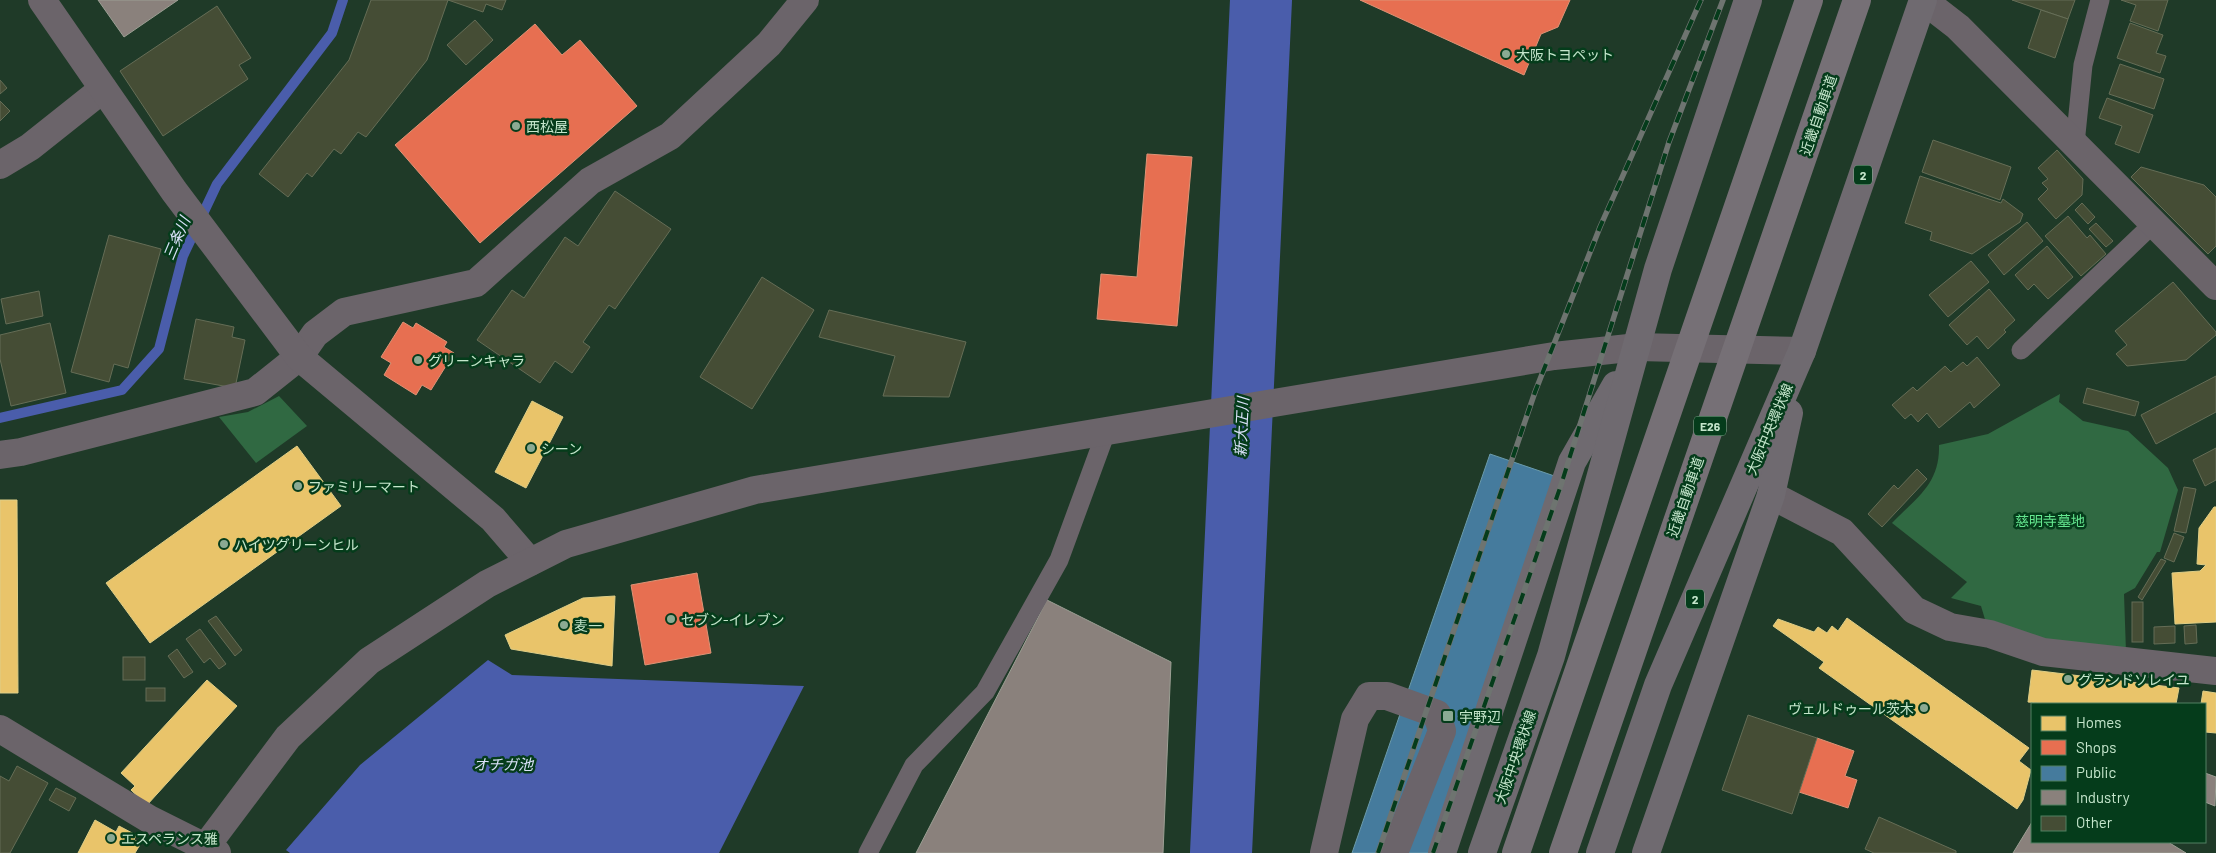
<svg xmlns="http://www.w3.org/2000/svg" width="2216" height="853" font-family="Barlow,'Noto Sans JP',sans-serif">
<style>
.green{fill:#306942}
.water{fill:#4a5dab}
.homes{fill:#e9c46a;stroke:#dece87}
.shops{fill:#e76f51;stroke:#dd9376}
.public{fill:#457b9d;stroke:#6b9bab}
.industry{fill:#8a817c;stroke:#9c9f94}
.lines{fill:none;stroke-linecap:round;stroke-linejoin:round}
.stream{stroke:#4a5dab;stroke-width:10}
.river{stroke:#4a5dab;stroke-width:62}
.building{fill:#454d35;stroke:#656d56}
.service{stroke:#6b646a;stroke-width:19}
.minor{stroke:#6b646a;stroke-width:28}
.tertiary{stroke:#6b646a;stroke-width:28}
.primary{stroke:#6f6a70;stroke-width:28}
.rail-casing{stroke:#6e7470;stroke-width:5.5}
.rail{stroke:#053c1b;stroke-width:4;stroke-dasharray:11;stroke-linecap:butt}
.motorway-bridge{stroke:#767076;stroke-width:28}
.poi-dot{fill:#8baa93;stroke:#053c1b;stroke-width:2}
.labels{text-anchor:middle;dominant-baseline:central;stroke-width:5;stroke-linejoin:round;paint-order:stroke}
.shield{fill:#053c1b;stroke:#8bb397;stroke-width:1}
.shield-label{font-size:12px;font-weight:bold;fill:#c5e6cc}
.poi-label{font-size:14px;fill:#c5e6cc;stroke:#053c1b;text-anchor:start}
.street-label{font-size:14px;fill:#c5e6cc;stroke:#053c1b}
.park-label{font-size:14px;fill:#64e68f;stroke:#053c1b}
.water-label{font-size:15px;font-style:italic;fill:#dae2fa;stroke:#053c1b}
</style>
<rect width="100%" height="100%" fill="#1f3a28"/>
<!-- green -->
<g class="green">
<path d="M2060 394 2059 402 2083 421 2128 431 2168 468 2178 490 2160 552H2157L2135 588 2124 594 2126 652 2054 649 1987 626 1981 606 1951 598 1967 582 1892 523C1917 497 1940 484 1939 445L1988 434Z"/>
<path d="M279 396 307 426 256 463 219 417 248 412Z"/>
</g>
<!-- water -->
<path class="water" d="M488 660 512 675 804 686 719 853H290L286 850 360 765Z"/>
<!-- homes -->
<g class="homes">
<path d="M532 401 563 417 526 488 495 472Z"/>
<path d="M297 446 341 506 150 643 106 583Z"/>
<path d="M0 500H17L18 693H0Z"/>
<path d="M2214 507H2216V622L2175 624 2172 573 2200 571 2206 565 2197 564 2199 528Z"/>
<path d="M615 596 612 666 511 649 505 635 583 598Z"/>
<path d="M1847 618 2029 748 2019 761 2031 770 2023 800 2017 809 1819 668 1824 662 1773 626 1778 619 1814 632 1818 627 1827 633 1832 626 1838 631Z"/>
<path d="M2032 670 2179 688 2176 704H2049L2028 702Z"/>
<path d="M207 680 237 706 147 805 131 790 135 786 121 773Z"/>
<path d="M2203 691 2216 693V733L2205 732V704H2201Z"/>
<path d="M95 820 116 832 119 826 136 835 134 840 141 843 135 853H78Z"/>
</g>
<!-- shops -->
<g class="shops">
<path d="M1360 0H1570L1558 27 1541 34 1524 75Z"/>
<path d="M535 24 562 55 580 40 637 106 480 243 395 145Z"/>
<path d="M1147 154 1192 157 1177 326 1097 319 1101 274 1137 277Z"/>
<path d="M403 322 413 328 416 323 447 342 444 347 454 353 431 390 422 385 416 395 384 375 391 363 381 357Z"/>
<path d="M697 573 711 653 645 665 631 585Z"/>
<path d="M1817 738 1854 751 1845 776 1857 780 1848 808 1799 792Z"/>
</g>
<!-- public -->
<path class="public" d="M1490 454 1572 482 1443 853H1352Z"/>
<!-- industry -->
<g class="industry">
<path d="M98 0H178L124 37Z"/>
<path d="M1047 600 1171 662 1163 853H916Z"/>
<path d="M2205 773 2216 777 2215 806 2205 802Z"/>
<path d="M2032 822V842H2168L2186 853H2013Z"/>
</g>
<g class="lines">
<!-- stream -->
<path class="stream" d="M0 418 122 390 159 349 183 256 217 184 332 33 343 0"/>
<!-- river -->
<path class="river" d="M1221 853 1261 0"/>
</g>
<!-- building -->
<g class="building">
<path d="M371 0H448L427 60 366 137 358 132 341 154 334 149 312 177 307 173 288 197 259 174 349 60Z"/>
<path d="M448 0H506L502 10 486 4 483 12Z"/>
<path d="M2012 0H2075L2068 19Z"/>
<path d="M2121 0H2168L2158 31 2130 21 2136 5Z"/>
<path d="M217 6 251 58 239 65 248 79 163 136 120 71Z"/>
<path d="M2041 10 2068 19 2055 58 2028 48Z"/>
<path d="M475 20 493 40 466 65 447 45Z"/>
<path d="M2130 23 2163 35 2156 53 2166 56 2160 73 2117 58Z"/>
<path d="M2120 64 2164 79 2154 109 2109 94Z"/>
<path d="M0 80 7 88 0 94Z"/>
<path d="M2107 98 2153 115 2139 153 2115 144 2122 126 2099 118Z"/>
<path d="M0 101 10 111 0 121Z"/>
<path d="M1933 140 2011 167 2000 200 1922 172Z"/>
<path d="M2057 150 2083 179 2082 195 2056 219 2038 199 2048 189 2042 183 2048 179 2038 168Z"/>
<path d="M2141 167 2204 185 2216 197V246L2208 254 2131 177Z"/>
<path d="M1920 176 2001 203 2003 199 2023 214 2020 222 1972 254 1930 240 1932 232 1905 223Z"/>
<path d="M615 191 671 229 615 309 609 305 583 342 590 347 572 373 555 361 540 383 477 340 512 290 524 298 565 237 578 246Z"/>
<path d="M2082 203 2095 217 2088 224 2075 210Z"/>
<path d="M2068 216 2087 238 2090 235 2106 254 2081 276 2045 236Z"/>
<path d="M2027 222 2043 241 2004 275 1988 255Z"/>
<path d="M2096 223 2113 241 2106 247 2089 229Z"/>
<path d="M109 235 161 249 128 368 114 364 109 382 71 372Z"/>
<path d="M2047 246 2073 277 2048 299 2034 284 2028 290 2015 275Z"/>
<path d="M1971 261 1989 282 1948 317 1929 295Z"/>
<path d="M762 277 814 310 752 409 700 377Z"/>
<path d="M2173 282 2216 332V335L2186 360 2127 366 2116 354 2127 345 2115 331Z"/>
<path d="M1989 289 2015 320 2004 330 2006 332 1988 349 1977 336 1967 345 1949 325Z"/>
<path d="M39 291 43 316 6 324 1 299Z"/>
<path d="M829 310 966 342 949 397 883 396 895 356 819 337Z"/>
<path d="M196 319 234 327 232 337 245 340 235 388 184 379Z"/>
<path d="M50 323 66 393 11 406 0 359V335Z"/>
<path d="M1977 357 2000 385 1974 408 1970 402 1939 428 1927 413 1918 422 1911 414 1905 419 1892 405 1913 387 1917 391 1945 366 1951 372 1963 362 1967 366Z"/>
<path d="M2216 376V412L2156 444 2141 415Z"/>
<path d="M2087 388 2139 402 2135 416 2083 403Z"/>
<path d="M2216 448V480L2205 486 2193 460Z"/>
<path d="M1917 469 1927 479 1882 527 1868 514 1894 485 1898 489Z"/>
<path d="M2184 487 2196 489 2186 533 2174 531Z"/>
<path d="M2174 533 2184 537 2174 562 2164 558Z"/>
<path d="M2161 559 2166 561 2142 600 2138 597Z"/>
<rect x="2132" y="602" width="11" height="40"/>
<path d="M216 616 242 650 235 656 208 621Z"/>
<path d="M2196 625 2197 643 2185 644 2184 626Z"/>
<path d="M2175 626V643L2154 644V627Z"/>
<path d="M200 629 226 664 219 669 210 658 204 663 186 639Z"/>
<path d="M177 649 193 672 184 678 168 656Z"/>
<rect x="123" y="657" width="22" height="23"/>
<rect x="146" y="688" width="19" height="13"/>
<path d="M1748 715 1817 738 1792 814 1722 790Z"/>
<path d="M17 766 48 783 10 853H0V776L9 781Z"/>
<path d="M56 788 76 798 69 811 49 800Z"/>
<path d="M1879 817 1956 851V853H1874L1865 849Z"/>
</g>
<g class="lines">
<!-- service -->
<g class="service">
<path d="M2075 144 2083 65 2100 0"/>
<path d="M2021 350 2154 223"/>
<path d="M868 853 914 765 985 692 1059 560 1106 432"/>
</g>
<!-- minor -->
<g class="minor">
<path d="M1923 0 1958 27 2216 286"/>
<path d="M0 165 30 147 103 89"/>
<path d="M0 455 21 452 255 392 299 357 315 334 344 312 476 283 590 181 670 136 769 44 805 0"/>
<path d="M1771 495 1842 532 1914 610 1950 627 1990 634 2043 652 2216 671"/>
<path d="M0 729 149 819 217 853"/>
<path d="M1324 853 1355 719 1369 696H1387L1437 714 1442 731 1394 853"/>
</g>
<!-- tertiary -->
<g class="tertiary">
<path d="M42 0 174 191 299 357 493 519 530 562"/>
<path d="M201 853 288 737 369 661 487 584 566 544 755 490 1554 356 1638 347 1802 351"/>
</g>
<!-- primary -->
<g class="primary">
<path d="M1442 853 1572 462 1616 385"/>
<path d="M1482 853 1551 656 1658 269 1748 0"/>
<path d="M1600 853 1658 685 1802 351 1923 0"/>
<path d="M1646 853 1771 495 1789 413"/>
</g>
<!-- rail casing -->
<g class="rail-casing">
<g id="rail">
<path d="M1378 853 1535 392 1600 227 1701 0"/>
<path d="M1433 853 1561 485 1669 142 1723 0"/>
</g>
</g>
<!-- rail -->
<use href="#rail" class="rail"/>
<!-- motorway-bridge -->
<g class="motorway-bridge">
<path d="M1516 853 1809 0"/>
<path d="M1563 853 1857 0"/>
</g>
</g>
<!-- markers -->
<g class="poi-dot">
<circle cx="1506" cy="54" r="5"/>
<circle cx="516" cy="126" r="5"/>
<circle cx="418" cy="360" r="5"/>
<circle cx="531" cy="448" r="5"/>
<circle cx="298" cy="486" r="5"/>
<circle cx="224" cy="544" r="5"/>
<circle cx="671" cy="619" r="5"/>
<circle cx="564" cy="625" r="5"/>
<circle cx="2068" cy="679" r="5"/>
<circle cx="1924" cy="708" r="5"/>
<rect x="1442" y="710" width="12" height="12" rx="2.5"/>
<circle cx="111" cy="838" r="5"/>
</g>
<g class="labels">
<!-- shield labels -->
<g class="shield">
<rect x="1854" y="165.5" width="18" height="19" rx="4"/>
<rect x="1694" y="416.5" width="32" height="19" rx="4"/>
<rect x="1686" y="589.5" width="18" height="19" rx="4"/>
</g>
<g class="shield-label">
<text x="1863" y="175">2</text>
<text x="1710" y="426">E26</text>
<text x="1695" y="599">2</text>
</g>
<!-- poi labels -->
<g class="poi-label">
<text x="1516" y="54">大阪トヨペット</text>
<text x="526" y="126">西松屋</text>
<text x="428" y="360">グリーンキャラ</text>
<text x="541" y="448">シーン</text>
<text x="308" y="486">ファミリーマート</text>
<text x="234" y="544">ハイツグリーンヒル</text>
<text x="681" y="619">セブン-イレブン</text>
<text x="574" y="625">麦一</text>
<text x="2078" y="679">グランドソレイユ</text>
<text x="1914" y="708" text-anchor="end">ヴェルドゥール茨木</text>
<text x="1459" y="716">宇野辺</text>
<text x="121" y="838">エスペランス雅</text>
</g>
<!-- street labels -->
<g class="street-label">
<text transform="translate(1818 115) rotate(-71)">近畿自動車道</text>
<text transform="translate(1769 429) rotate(-67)">大阪中央環状線</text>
<text transform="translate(1685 497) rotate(-71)">近畿自動車道</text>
<text transform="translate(1515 757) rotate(-71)">大阪中央環状線</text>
</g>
<!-- park labels -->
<g class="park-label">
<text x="2050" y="520">慈明寺墓地</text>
</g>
<!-- water labels -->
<g class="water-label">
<text transform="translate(176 238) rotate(-67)">三条川</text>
<text transform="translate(1241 427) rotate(-87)">新大正川</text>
<text x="503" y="764">オチガ池</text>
</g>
</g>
<!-- legend -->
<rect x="2031" y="703" width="175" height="140" fill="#053c1b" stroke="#528062"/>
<rect x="2041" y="716" width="25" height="15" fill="#e9c46a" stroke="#528062"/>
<text x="2076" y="728" font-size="15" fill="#c5e6cc">Homes</text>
<rect x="2041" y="740" width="25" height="15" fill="#e76f51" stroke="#528062"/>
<text x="2076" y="753" font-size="15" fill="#c5e6cc">Shops</text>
<rect x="2041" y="766" width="25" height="15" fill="#457b9d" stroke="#528062"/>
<text x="2076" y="778" font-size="15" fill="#c5e6cc">Public</text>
<rect x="2041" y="790" width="25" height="15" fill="#8a817c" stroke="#528062"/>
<text x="2076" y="803" font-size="15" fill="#c5e6cc">Industry</text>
<rect x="2041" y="816" width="25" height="15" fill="#454d35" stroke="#528062"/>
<text x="2076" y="828" font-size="15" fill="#c5e6cc">Other</text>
</svg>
